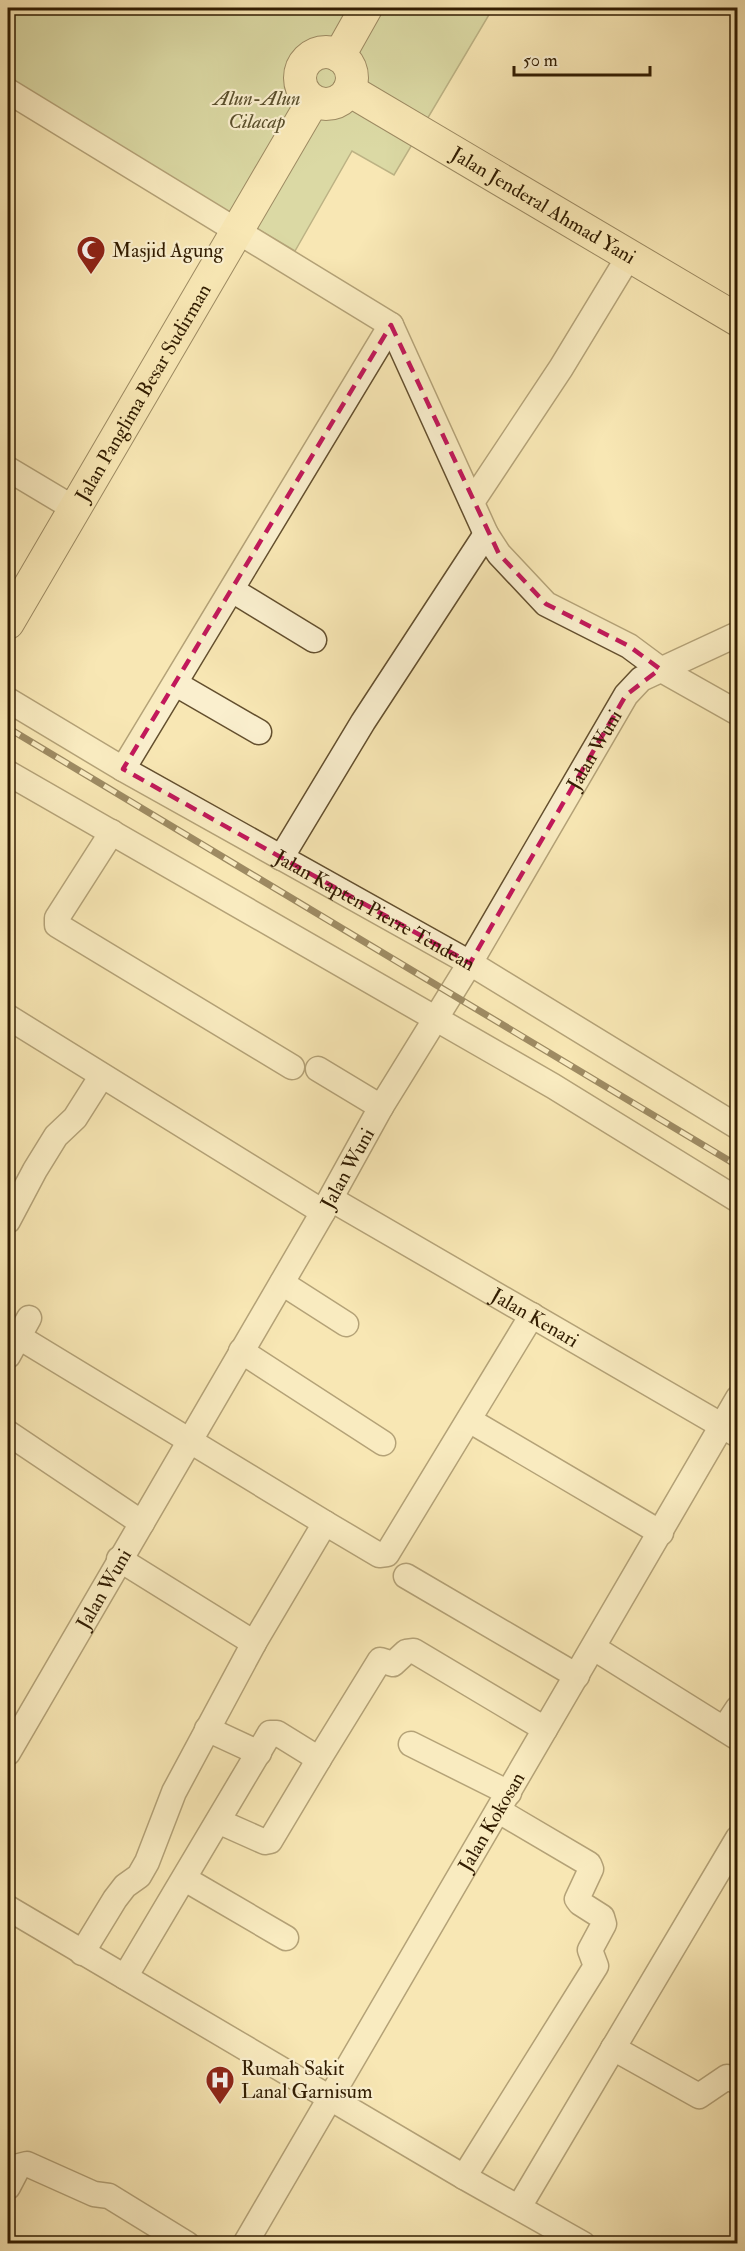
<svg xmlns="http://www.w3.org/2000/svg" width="745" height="2251" font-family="'IM FELL Double Pica',serif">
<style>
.green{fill:#b8c791;stroke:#747249;stroke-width:1.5}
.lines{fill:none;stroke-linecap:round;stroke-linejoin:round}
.minor-casing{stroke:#634f2e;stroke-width:27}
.major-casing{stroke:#311c01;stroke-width:34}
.minor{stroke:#faefce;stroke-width:24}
.major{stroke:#f8e7b4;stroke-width:32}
.rail-casing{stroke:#311c01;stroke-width:7}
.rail{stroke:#faefce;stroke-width:4.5;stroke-dasharray:14;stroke-linecap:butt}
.marked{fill:none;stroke:#c2185b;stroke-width:4.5;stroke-dasharray:12 8;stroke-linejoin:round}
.labels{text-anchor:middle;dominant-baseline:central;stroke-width:4.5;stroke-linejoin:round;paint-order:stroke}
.park-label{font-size:20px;font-style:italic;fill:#5a4f2c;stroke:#faefce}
.street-label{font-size:20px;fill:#311c01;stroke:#faefce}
.poi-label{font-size:20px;fill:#311c01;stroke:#faefce;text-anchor:start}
</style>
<rect width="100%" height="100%" fill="#f8e7b4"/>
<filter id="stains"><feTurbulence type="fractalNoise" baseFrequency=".00333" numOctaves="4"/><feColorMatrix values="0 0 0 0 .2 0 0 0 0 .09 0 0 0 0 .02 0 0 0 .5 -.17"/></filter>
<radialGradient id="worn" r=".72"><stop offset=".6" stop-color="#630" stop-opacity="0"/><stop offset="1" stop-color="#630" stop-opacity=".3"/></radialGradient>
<!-- green -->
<path class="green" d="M8 8H493L394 175 352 151 295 251 8 80Z"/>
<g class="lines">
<!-- minor casing -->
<g class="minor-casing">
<g id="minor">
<path d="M8 91 391 325 486 534"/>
<path d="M8 469 75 509"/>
<path d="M472 502 561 368 629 256"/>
<path d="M232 590 314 640"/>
<path d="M176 684 259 732"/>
<path id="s1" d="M8 700 123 769 470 963 738 1127"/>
<path d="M123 769 391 325"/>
<path d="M8 773 553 1086 738 1200"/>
<path d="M112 832 57 918V925L292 1067"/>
<path d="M281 858 363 722 486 534 499 554 546 604 629 646 660 669 738 713"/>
<path d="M8 1017 323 1212"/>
<path d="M318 1069 381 1107"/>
<path id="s2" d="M331 1199 738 1435"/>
<path d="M8 1221 35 1170 56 1136 75 1118 101 1077"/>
<path d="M282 1283 346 1324"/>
<path d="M19 1337 325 1523 254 1643 174 1792 147 1862 139 1876 125 1886 115 1899 82 1953"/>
<path d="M241 1351 383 1443"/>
<path d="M8 1356 29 1318"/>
<path d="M469 1420 661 1533"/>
<path d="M8 1433 142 1523"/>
<path d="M325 1523 379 1555 387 1554 532 1315"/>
<path d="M119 1559 254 1643"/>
<path d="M406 1576 577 1676"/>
<path d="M594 1648 738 1738"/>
<path d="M207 1729 259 1753"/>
<path d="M724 1729 738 1708"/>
<path d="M411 1744 509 1793"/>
<path id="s3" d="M8 1753 323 1212 381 1107 470 963 626 695 641 679 738 634"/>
<path d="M220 1822 265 1842 270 1841 319 1759"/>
<path d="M185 1879 286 1938"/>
<path d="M8 1908 464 2177 583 2244"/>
<path d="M125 1977 270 1733H277L319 1759 380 1660 393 1664 406 1652 414 1651 545 1729"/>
<path d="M613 2048 699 2096 727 2077 738 2082"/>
<path d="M464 2177 596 1966 590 1950 604 1924 602 1917 580 1903 577 1899 591 1869 589 1864 499 1811"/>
<path d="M8 2187 19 2166 27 2164 94 2194 109 2196 187 2244"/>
<path d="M519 2207 738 1838"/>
<path id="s4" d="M245 2244 738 1398"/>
</g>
</g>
<!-- major casing -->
<g class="major-casing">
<g id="major">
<circle cx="326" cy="78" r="26"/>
<path d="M339 56 366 8"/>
<path id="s5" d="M349 90 738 320"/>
<path id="s6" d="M8 623 313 101"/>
</g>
</g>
<!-- minor -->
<use href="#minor" class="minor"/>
<!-- major -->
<use href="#major" class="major"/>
<!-- rail casing -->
<g class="rail-casing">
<path id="rail" d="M8 728 738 1166"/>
</g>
<!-- rail -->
<use href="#rail" class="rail"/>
</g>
<!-- marked area -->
<path d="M0 0H745V2251H0ZM391 325 499 554 546 604 629 646 660 669 626 695 470 963 123 769Z" fill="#f8e7b4" fill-opacity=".55" fill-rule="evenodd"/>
<path class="marked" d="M391 325 499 554 546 604 629 646 660 669 626 695 470 963 123 769Z"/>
<!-- icons -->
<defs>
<g id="mosque-pin" transform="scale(1.5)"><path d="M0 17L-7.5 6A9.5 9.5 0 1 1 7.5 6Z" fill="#8f2418" stroke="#faefce"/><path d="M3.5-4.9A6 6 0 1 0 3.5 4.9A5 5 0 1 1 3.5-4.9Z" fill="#fff"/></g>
<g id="hospital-pin" transform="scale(1.5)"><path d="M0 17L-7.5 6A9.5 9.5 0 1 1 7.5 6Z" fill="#8f2418" stroke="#faefce"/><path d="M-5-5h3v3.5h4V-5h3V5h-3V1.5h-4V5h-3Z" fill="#fff"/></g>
</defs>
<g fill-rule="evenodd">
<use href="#mosque-pin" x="91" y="250"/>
<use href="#hospital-pin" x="220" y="2080"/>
</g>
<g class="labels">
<!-- park labels -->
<g class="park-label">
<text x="257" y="98">Alun-Alun<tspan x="257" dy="23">Cilacap</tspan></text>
</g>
<!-- street labels -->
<g class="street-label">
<text stroke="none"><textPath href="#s5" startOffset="226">Jalan Jenderal Ahmad Yani</textPath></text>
<text stroke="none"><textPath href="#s6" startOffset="267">Jalan Panglima Besar Sudirman</textPath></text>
<text stroke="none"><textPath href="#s3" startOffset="1162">Jalan Wuni</textPath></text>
<text stroke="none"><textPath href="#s1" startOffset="423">Jalan Kapten Pierre Tendean</textPath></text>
<text stroke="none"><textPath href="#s3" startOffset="676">Jalan Wuni</textPath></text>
<text stroke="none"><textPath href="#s2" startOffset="236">Jalan Kenari</textPath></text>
<text stroke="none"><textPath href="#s3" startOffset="190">Jalan Wuni</textPath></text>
<text stroke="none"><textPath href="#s4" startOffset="489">Jalan Kokosan</textPath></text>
</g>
<!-- poi labels -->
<g class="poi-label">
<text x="112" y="250">Masjid Agung</text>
<text x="241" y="2068">Rumah Sakit<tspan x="241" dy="23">Lanal Garnisum</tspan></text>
</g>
</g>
<!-- margin -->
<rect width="745" height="2251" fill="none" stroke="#f8e7b4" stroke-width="30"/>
<rect x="9" y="9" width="727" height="2233" fill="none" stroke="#311c01" stroke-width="3"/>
<rect x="15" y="15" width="715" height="2221" fill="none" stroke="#311c01" stroke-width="1.5"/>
<!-- scale -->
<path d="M514 66v9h136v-9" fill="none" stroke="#311c01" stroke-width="3"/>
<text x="523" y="66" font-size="18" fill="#311c01" stroke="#faefce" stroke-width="4.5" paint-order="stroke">50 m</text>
<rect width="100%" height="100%" filter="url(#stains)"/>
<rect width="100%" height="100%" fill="url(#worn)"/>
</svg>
